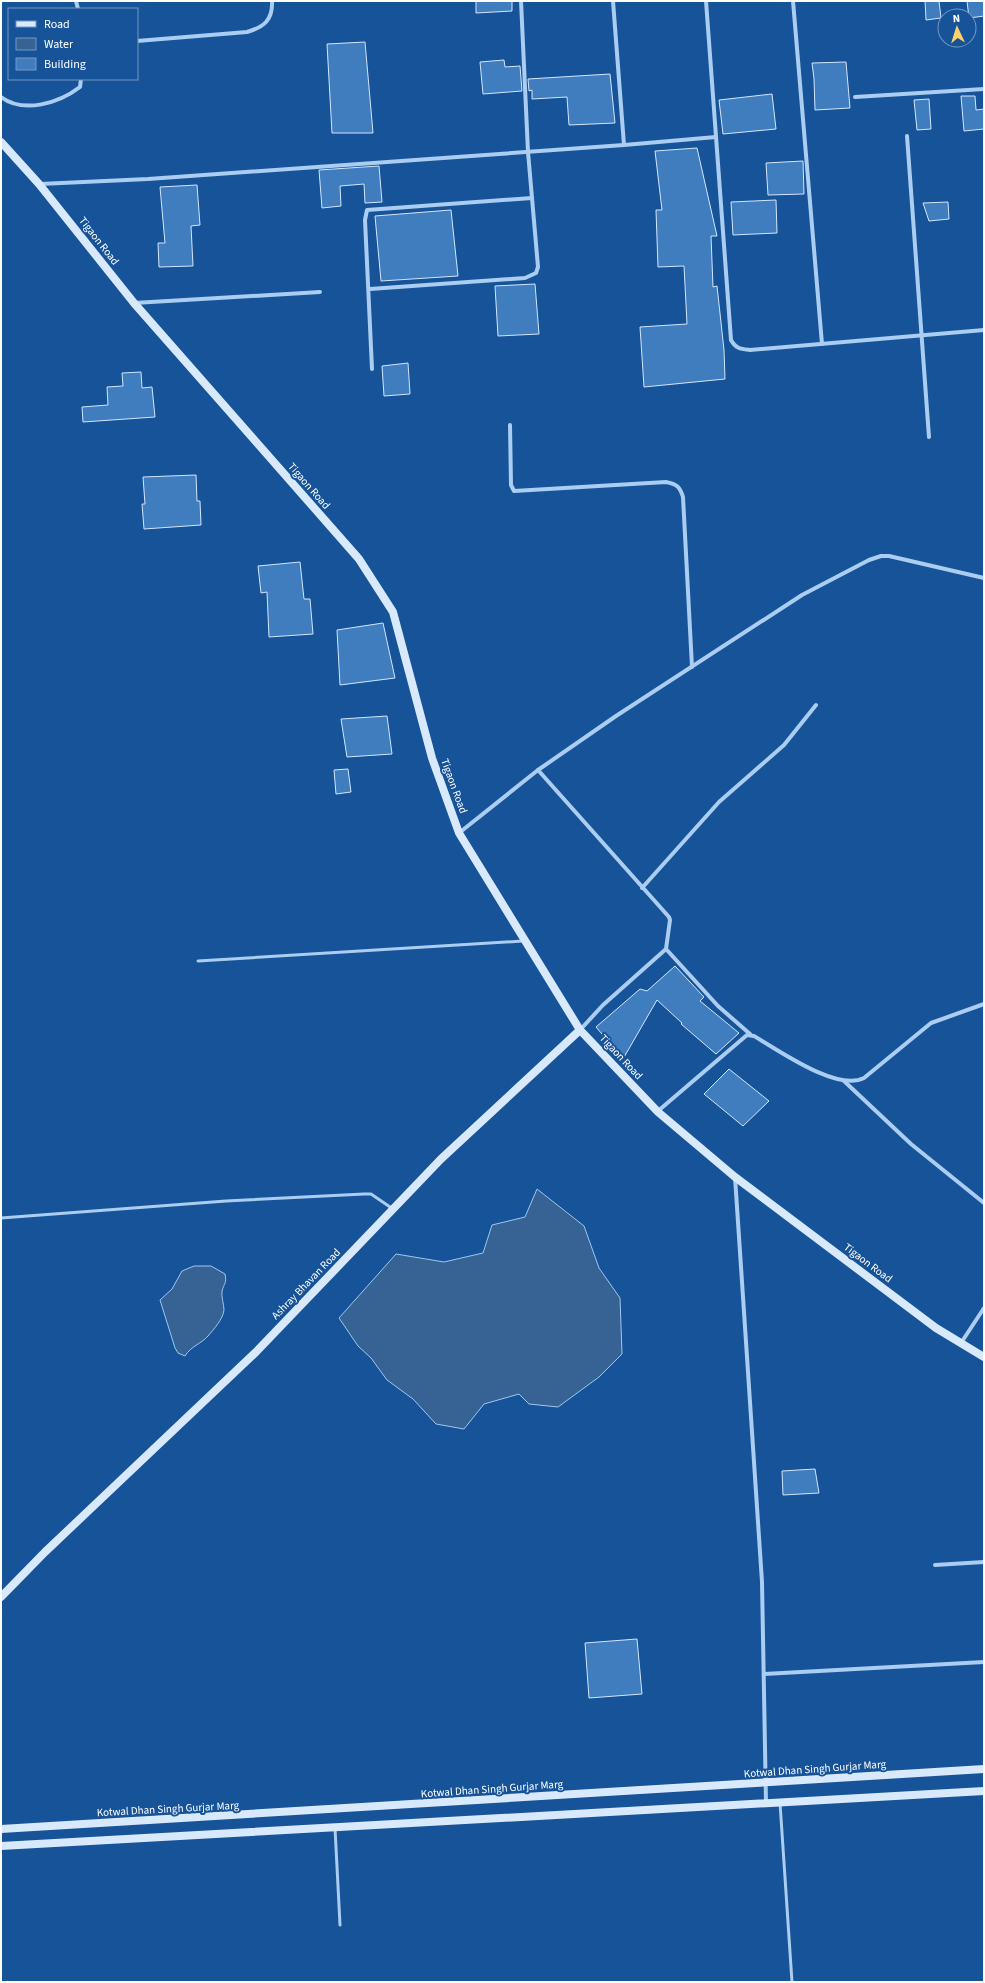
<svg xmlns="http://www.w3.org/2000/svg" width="985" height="1983" font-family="'Source Sans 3',sans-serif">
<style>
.water{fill:#376394;stroke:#9dc8f4}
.building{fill:#407dbf;stroke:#d2e6fc}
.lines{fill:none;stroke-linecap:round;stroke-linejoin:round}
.lane{stroke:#aacdf1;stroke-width:3}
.street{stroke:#aacdf1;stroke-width:4}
.secondary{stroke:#d9e9fc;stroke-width:8}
.labels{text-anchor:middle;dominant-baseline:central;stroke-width:4;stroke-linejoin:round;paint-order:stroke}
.street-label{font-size:11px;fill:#fff;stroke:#175398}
</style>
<rect width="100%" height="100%" fill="#175398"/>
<!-- water -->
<g class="water">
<path d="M537 1189 584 1226 599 1268 620 1298 622 1354 599 1377 558 1407 529 1404 519 1394 484 1404 464 1429 436 1424 413 1399 387 1380 371 1358 358 1346 339 1318 396 1254 444 1262 483 1253 492 1225 525 1217Z"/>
<path d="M194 1266H211L225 1274C227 1284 224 1283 222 1291 221 1297 224 1304 224 1310 223 1319 214 1329 208 1336 201 1344 191 1346 185 1356L178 1353 175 1348 160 1300 172 1289 182 1271Z"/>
</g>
<!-- building -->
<g class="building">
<path d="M476 1H512V11L476 13Z"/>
<path d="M925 1H939L941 18 926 20Z"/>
<path d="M967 1H984V16L969 18Z"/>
<path d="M365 42 373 133H332L327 44Z"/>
<path d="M504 60 505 67 520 66 522 91 483 94 480 62Z"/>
<path d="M846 62 850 108 815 110 814 79 812 63Z"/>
<path d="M610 74 615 123 569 125 567 97 532 99V90L529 91 528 79Z"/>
<path d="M772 94 776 129 723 134 719 100Z"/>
<path d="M961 96H975L976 110 984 109V129L964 131Z"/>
<path d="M929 99 931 129 917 130 914 100Z"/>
<path d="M697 148 717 236H711L713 287 717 286 724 350 725 379 644 387 640 327 687 324 684 266 658 267 656 210H662L655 151Z"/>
<path d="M803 161 804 194 768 195 766 163Z"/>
<path d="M379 166 382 202 365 203 364 184 340 186 341 206 322 208 319 170Z"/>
<path d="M197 185 200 225 191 226 193 266 159 267 158 243H165L160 187Z"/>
<path d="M776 200 777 233 733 235 731 202Z"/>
<path d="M948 202 949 219 929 221 923 203Z"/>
<path d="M451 210 458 276 381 281 375 216Z"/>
<path d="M535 284 539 334 498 336 495 286Z"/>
<path d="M408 363 410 394 384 396 382 366Z"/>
<path d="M141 372 142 388 152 387 155 417 83 422 82 407 108 405 107 387 123 386 122 373Z"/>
<path d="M196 475 197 501H200L201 525 144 529 142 504H145L143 477Z"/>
<path d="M300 562 304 599H310L313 634 269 637 267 592 261 593 258 566Z"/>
<path d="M383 623 395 678 340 685 337 630Z"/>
<path d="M387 716 392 754 347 757 341 719Z"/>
<path d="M348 769 351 792 336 794 334 770Z"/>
<path d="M675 966 704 997 700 1001 739 1033 716 1054 681 1024 682 1023 657 1000 623 1059 596 1027 640 989 647 991Z"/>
<path d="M729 1069 769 1101 743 1126 704 1094Z"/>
<path d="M815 1469 819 1493 783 1495 782 1471Z"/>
<path d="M637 1639 642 1694 589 1698 585 1643Z"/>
</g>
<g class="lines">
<!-- lane -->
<g class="lane">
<path d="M198 961 523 941"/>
<path d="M1 1218 226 1201 364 1194H371L393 1209"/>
<path d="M780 1803 792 1982"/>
<path d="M335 1828 340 1925"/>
</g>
<!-- street -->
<g class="street">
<path d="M76 1 78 9"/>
<path d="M613 1 624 145"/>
<path d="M706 1 731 340C736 349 741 349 750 350L984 330"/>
<path d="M793 1 822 344"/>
<path d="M137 41 247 32C264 27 273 20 272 1"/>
<path d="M1 97C24 114 59 103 80 87L81 79"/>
<path d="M855 97 984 89"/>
<path d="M907 136 929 437"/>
<path d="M40 184 148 179 624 145 716 137"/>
<path d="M370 289 525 278 536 273 538 267 528 152 521 1"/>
<path d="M134 303 320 292"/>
<path d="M372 369 365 220 367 210 532 198"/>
<path d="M510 425 511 485 514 491 666 482C677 484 680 487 683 497L692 667"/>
<path d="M538 770 669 917 670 920 666 949 603 1005 580 1030"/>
<path d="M459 833 538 770 616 716 802 595 869 560 881 556H889L984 578"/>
<path d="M642 888 719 802 784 745 816 705"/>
<path d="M666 949 718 1006 750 1034"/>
<path d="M844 1081 911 1144 984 1203"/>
<path d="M658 1111 747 1035 754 1036C778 1050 837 1092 864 1078L931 1023 984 1004"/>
<path d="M735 1177 762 1582 766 1803"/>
<path d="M961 1343 984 1308"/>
<path d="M935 1565 984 1562"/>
<path d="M764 1674 984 1662"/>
</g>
<!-- secondary -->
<g class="secondary">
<path d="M1 142 39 184 134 303 359 559 393 612 432 758 459 833 580 1030 658 1112 735 1177 936 1328 984 1357"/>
<path d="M1 1597 45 1552 256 1352 441 1159 580 1030"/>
<path d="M1 1829 984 1769"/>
<path d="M1 1846 984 1791"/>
</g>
</g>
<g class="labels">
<!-- street labels -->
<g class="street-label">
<text transform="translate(99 241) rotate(52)">Tigaon Road</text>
<text transform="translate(309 486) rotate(49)">Tigaon Road</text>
<text transform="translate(454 786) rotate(70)">Tigaon Road</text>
<text transform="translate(621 1057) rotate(47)">Tigaon Road</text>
<text transform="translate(868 1263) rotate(37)">Tigaon Road</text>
<text transform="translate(306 1284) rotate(-46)">Ashray Bhavan Road</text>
<text transform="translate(815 1769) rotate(-4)">Kotwal Dhan Singh Gurjar Marg</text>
<text transform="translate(492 1789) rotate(-4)">Kotwal Dhan Singh Gurjar Marg</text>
<text transform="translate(168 1809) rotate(-3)">Kotwal Dhan Singh Gurjar Marg</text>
</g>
</g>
<!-- border -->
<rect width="985" height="1983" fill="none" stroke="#ffffff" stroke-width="4"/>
<!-- legend -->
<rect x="8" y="8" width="130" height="72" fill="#175398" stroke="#7498c1"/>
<rect x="16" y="21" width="20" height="6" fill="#d9e9fc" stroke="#7498c1"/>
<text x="44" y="28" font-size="12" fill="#ffffff">Road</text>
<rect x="16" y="38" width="20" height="12" fill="#376394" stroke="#7498c1"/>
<text x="44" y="48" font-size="12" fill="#ffffff">Water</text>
<rect x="16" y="58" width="20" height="12" fill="#407dbf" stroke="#7498c1"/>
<text x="44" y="68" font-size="12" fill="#ffffff">Building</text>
<!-- north arrow -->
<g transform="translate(957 28) rotate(356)"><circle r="19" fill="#175398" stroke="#7498c1"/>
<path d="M0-3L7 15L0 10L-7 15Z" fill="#ffcf6b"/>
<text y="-6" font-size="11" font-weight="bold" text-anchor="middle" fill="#ffffff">N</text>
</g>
</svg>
